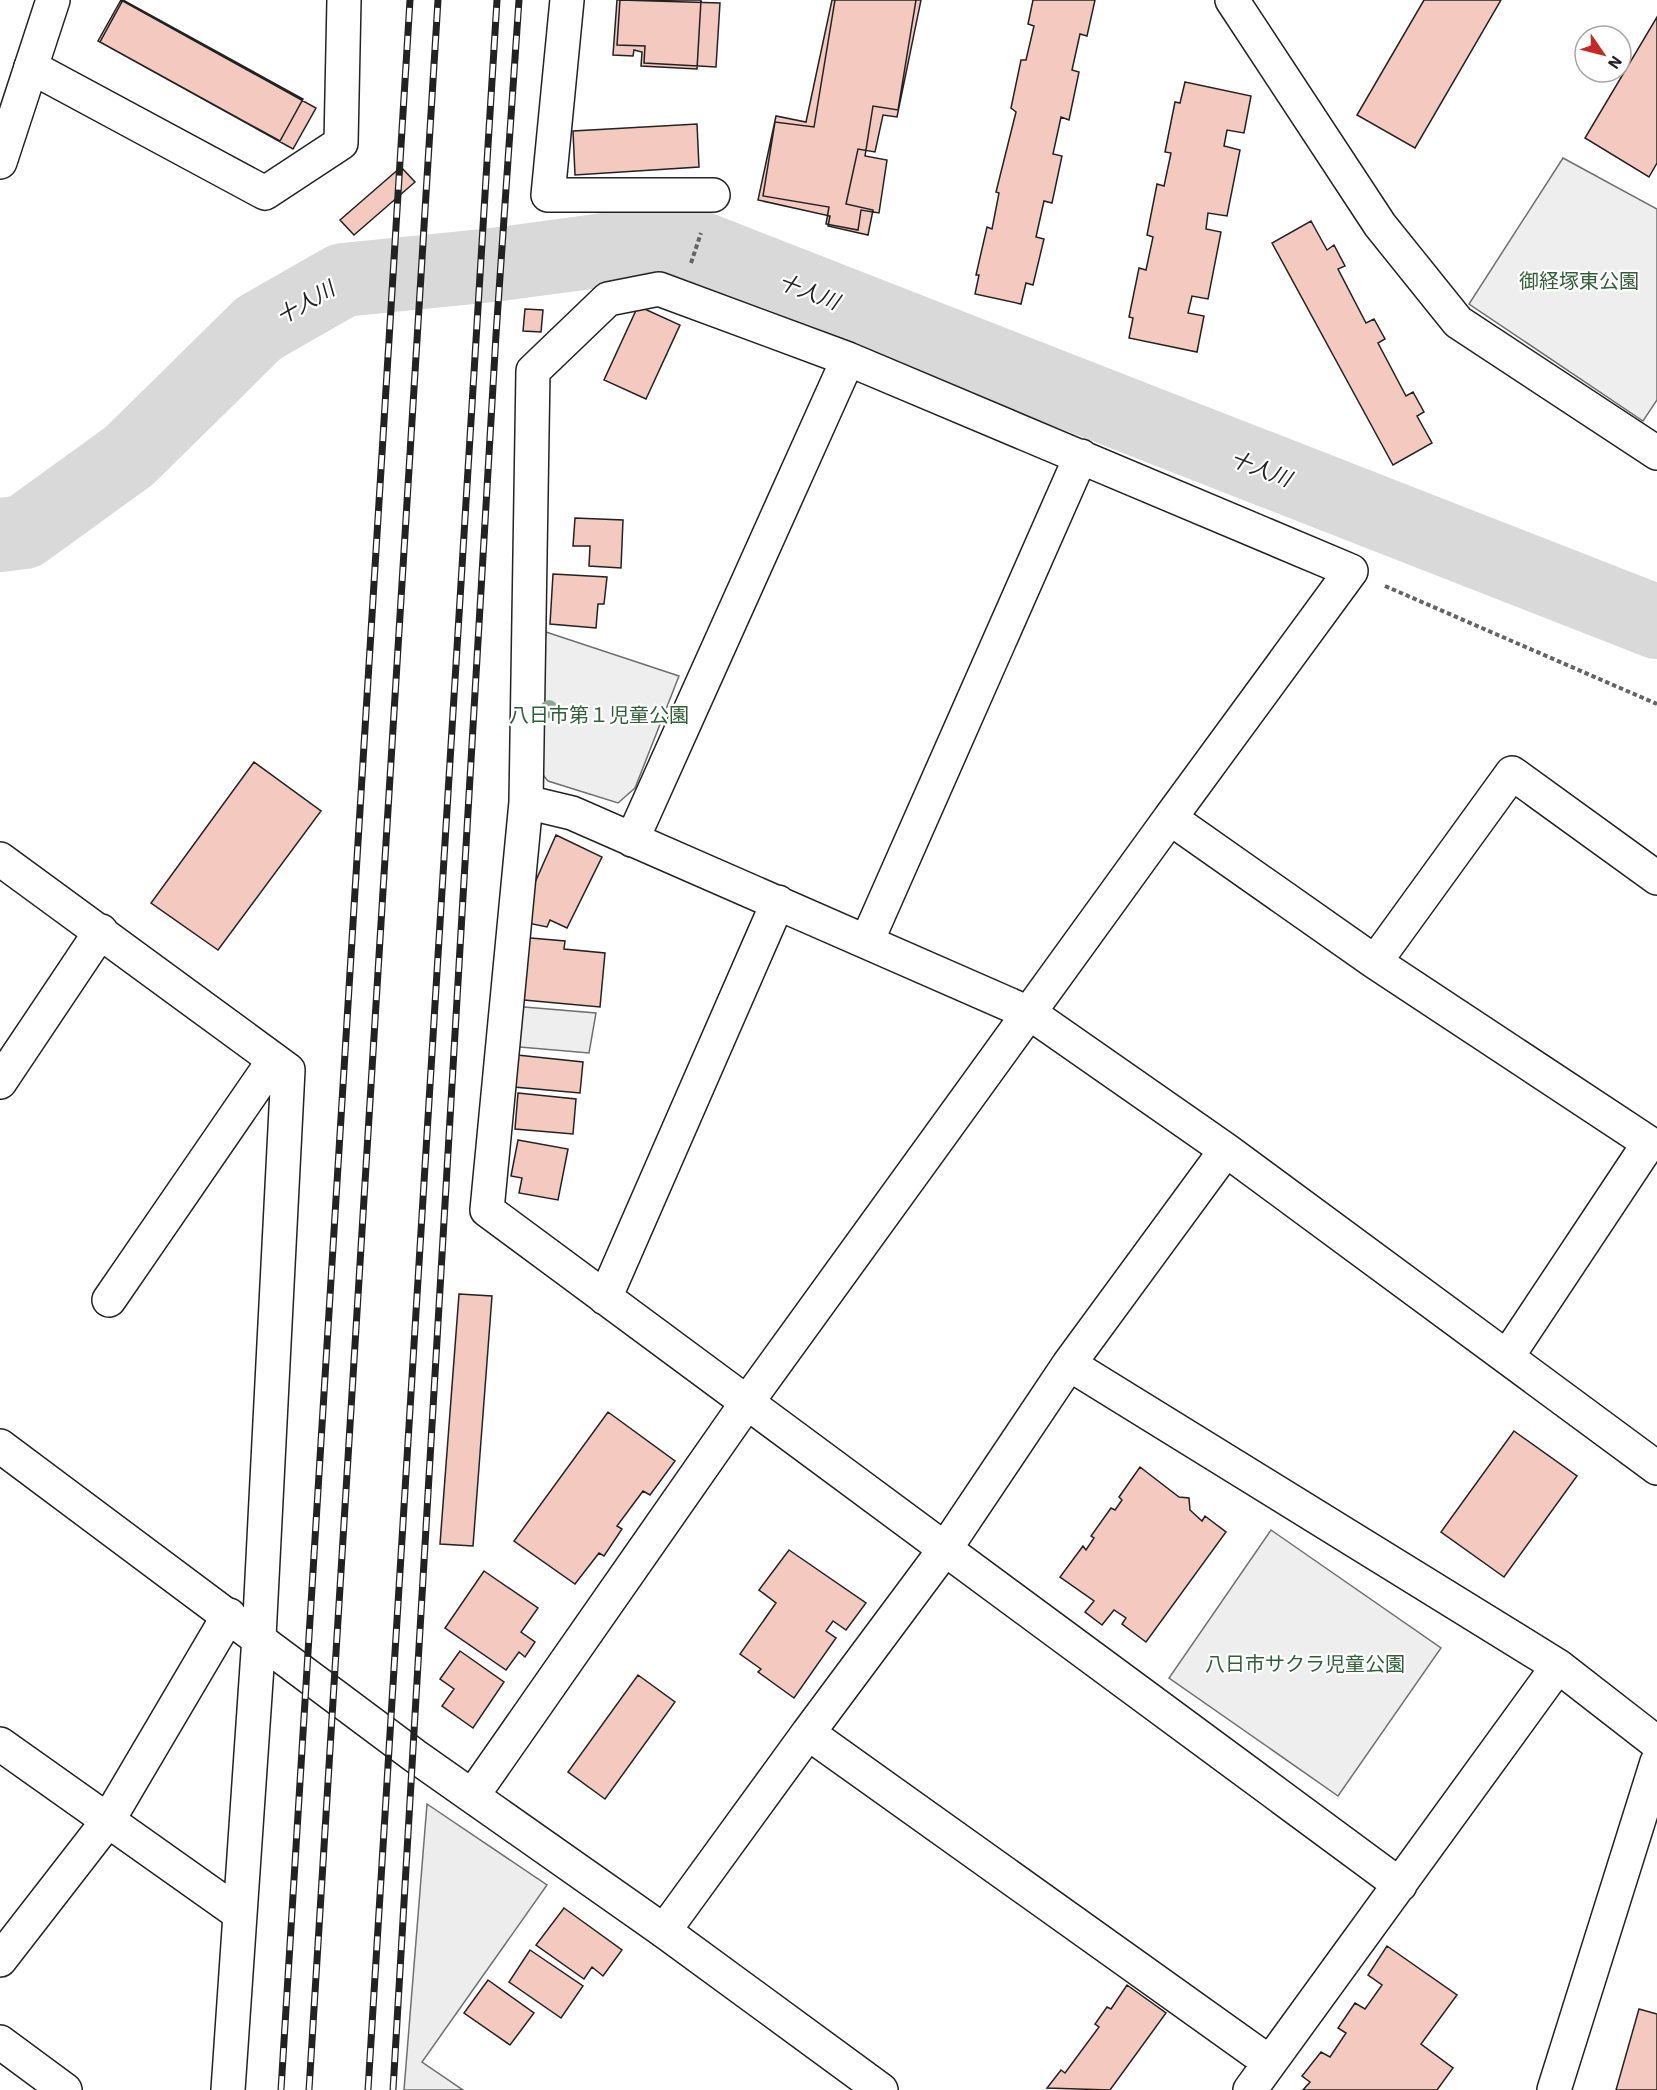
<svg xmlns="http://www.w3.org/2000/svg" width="1657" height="2090" font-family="'IBM Plex Sans','Noto Sans JP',sans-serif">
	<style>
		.green { fill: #eee; stroke: #6f6f6f; stroke-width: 1.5 }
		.parking { fill: #ededed; stroke: #6f6f6f; stroke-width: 1.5 }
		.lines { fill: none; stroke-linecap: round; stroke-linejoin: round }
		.river { stroke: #d9d9d9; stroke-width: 74 }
		.building { fill: #f3c9c0; stroke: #222; stroke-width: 1.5 }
		.street-casing { stroke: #222; stroke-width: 36 }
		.secondary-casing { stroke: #222; stroke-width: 36 }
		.path { stroke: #646464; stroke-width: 4; stroke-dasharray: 4.5 3; stroke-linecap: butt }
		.street { stroke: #fff; stroke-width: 33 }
		.secondary { stroke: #fff; stroke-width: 33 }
		.rail-casing { stroke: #222; stroke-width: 7 }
		.rail { stroke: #fff; stroke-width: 4.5; stroke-dasharray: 14; stroke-linecap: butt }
		.tree { fill: #8da692 }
		.labels { text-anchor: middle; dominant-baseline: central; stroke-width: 4.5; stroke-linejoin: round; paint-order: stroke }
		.park-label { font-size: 20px; fill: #2f5e38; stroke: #fff }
		.water-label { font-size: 21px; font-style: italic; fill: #222; stroke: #fff }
	</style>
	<rect width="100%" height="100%" fill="#fff"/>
	<path class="green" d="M 1563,158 L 1657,209 L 1657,400 L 1643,421 L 1469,304 Z
		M 546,632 L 679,676 L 635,788 L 618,803 L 548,781 L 534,764 Z
		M 512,1006 L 596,1013 L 589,1053 L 507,1046 Z
		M 1271,1530 L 1441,1648 L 1338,1796 L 1169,1678 Z"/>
	<path class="parking" d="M 427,1804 L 547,1885 L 422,2062 L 463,2090 L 404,2090 Z"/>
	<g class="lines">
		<path class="river" d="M 0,535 L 24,532 L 129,456 L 259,328 L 343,280 L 493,265 L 679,240 L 1657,622"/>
	</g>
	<path class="building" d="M 121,0 L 316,108 L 293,149 L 98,41 Z
		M 123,0 L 303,99 L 280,141 L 100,42 Z
		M 617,0 L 701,0 L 697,69 L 641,66 L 642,52 L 634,50 L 633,56 L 613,55 Z
		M 620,0 L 720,3 L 716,67 L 644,63 L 645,46 L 617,45 Z
		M 832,0 L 921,0 L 897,117 L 883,115 L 875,152 L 858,149 L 846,204 L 873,210 L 868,235 L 828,226 L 830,216 L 758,200 L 776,116 L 806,122 Z
		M 835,0 L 916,0 L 898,110 L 873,106 L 865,156 L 887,160 L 879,213 L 861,210 L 858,230 L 826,224 L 829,207 L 763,196 L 775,122 L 814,127 Z
		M 1033,0 L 1095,0 L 1087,36 L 1080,34 L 1072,70 L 1079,72 L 1069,120 L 1061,117 L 1053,154 L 1062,156 L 1052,203 L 1044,201 L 1036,237 L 1044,239 L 1033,285 L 1026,283 L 1021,304 L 975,294 L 979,275 L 976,275 L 987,227 L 992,229 L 999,193 L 996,192 L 1016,112 L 1011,108 L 1021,60 L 1026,60 L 1034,26 L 1028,24 Z
		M 1424,0 L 1501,0 L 1415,148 L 1357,115 Z
		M 1657,17 L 1657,163 L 1649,177 L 1585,138 Z
		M 1185,82 L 1251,96 L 1244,133 L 1227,130 L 1224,146 L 1240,150 L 1227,216 L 1208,213 L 1206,229 L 1221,232 L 1208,299 L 1192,296 L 1188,313 L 1204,316 L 1197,352 L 1129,338 L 1133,318 L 1129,317 L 1139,268 L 1146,270 L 1153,237 L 1147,235 L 1157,184 L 1164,186 L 1171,153 L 1165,152 L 1175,102 L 1180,103 Z
		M 697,124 L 699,167 L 575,175 L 573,131 Z
		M 401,167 L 415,182 L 354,235 L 340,220 Z
		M 1311,221 L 1327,250 L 1334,245 L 1345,266 L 1338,269 L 1366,323 L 1374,319 L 1385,339 L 1378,343 L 1406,396 L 1413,392 L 1424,412 L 1417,416 L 1432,443 L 1393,465 L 1272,243 Z
		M 638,306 L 680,325 L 646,399 L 604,380 Z
		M 525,309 L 543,310 L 541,332 L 523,331 Z
		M 575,518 L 623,520 L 621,568 L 589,566 L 590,546 L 573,546 Z
		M 553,574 L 607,577 L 604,604 L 598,604 L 596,628 L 550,624 Z
		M 254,762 L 321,811 L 218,950 L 151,903 Z
		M 556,835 L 602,857 L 567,928 L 550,920 L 547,927 L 518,921 Z
		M 519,937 L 565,941 L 564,949 L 605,953 L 600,1007 L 513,999 Z
		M 517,1055 L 583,1062 L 580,1093 L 514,1087 Z
		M 518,1093 L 576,1099 L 573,1134 L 515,1129 Z
		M 518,1140 L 568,1149 L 558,1200 L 519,1193 L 522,1178 L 511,1176 Z
		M 459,1294 L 492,1296 L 473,1546 L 440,1544 Z
		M 608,1412 L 675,1461 L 650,1495 L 643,1491 L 617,1526 L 622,1529 L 604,1556 L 599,1553 L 575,1584 L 514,1541 Z
		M 1514,1431 L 1577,1476 L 1504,1577 L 1441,1532 Z
		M 1140,1467 L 1179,1497 L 1189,1498 L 1190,1510 L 1202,1521 L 1205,1516 L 1226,1532 L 1146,1642 L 1122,1624 L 1126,1618 L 1114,1610 L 1102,1625 L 1085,1612 L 1094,1601 L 1060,1577 L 1083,1546 L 1086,1550 L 1094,1538 L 1091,1536 L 1111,1508 L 1115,1510 L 1122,1500 L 1119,1497 Z
		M 789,1550 L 866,1603 L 846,1630 L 833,1621 L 826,1631 L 836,1638 L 794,1698 L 758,1672 L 761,1669 L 740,1654 L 776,1603 L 759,1590 Z
		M 484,1571 L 538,1608 L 521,1632 L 535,1642 L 525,1657 L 519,1652 L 506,1670 L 445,1628 Z
		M 460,1651 L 504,1682 L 473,1728 L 442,1706 L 454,1689 L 440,1679 Z
		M 638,1675 L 675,1702 L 605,1799 L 568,1772 Z
		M 564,1908 L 622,1950 L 603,1976 L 592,1967 L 584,1979 L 536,1945 Z
		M 1387,1946 L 1457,1995 L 1421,2044 L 1453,2068 L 1437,2090 L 1303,2090 L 1310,2082 L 1302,2076 L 1321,2052 L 1330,2057 L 1346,2033 L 1338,2028 L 1355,2003 L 1365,2009 L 1382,1985 L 1368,1975 Z
		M 530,1950 L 583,1986 L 561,2018 L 509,1982 Z
		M 488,1980 L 534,2013 L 510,2045 L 464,2013 Z
		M 1127,1985 L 1166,2013 L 1110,2090 L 1047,2088 L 1061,2070 L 1065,2073 L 1099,2027 L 1095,2024 L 1107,2007 L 1111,2009 Z
		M 1639,2009 L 1657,2014 L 1657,2090 L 1616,2090 Z"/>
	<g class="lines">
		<g class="street-casing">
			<path id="street" d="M 567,0 L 548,195 L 713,195
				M 1232,0 L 1380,225 L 1458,322 L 1657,453
				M 31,67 L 265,193 L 341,143 L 344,0
				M 848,359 L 1351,571 L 1170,818
				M 526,802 L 487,1210 L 945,1549 L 1069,1364
				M 632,840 L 848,359 L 659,289 L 608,299 L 533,371 L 526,802 L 572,813 L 1031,1014 L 1226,1150
				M 0,859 L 288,1070 L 259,1637 L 228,2090
				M 867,941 L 1081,456
				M 1375,962 L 1649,1143 L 1507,1357
				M 0,1082 L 101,931
				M 605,1298 L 778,902
				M 109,1300 L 274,1060
				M 1558,1666 L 1069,1364 L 1226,1150 L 1657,1468
				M 0,1744 L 240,1914
				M 473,1795 L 748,1401 L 1170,818 L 1375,962 L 1512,773 L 1657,878
				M 664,1931 L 808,1733
				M 0,1960 L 107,1822 L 229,1615
				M 0,2042 L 65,2090
				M 1269,2062 L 808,1733 L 945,1549 L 1400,1885
				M 1250,2090 L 1558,1666 L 1657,1743
				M 1554,2090 L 1657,1762"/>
		</g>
		<g class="secondary-casing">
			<path id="secondary" d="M 0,162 L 53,0
				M 0,1446 L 415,1756 L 664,1931 L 881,2090"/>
		</g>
		<path class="path" d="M 691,263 L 701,233
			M 1385,586 L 1657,704"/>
		<use href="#street" class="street"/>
		<use href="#secondary" class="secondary"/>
		<g class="rail-casing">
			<path id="rail" d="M 281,2090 L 410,0
				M 309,2090 L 438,0
				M 368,2090 L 497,0
				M 393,2090 L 496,335 L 519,0"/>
		</g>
		<use href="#rail" class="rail"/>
	</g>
	<circle class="tree" cx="549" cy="709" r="9"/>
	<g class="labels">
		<g class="park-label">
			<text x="1579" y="280">御経塚東公園</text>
			<text x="599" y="714">八日市第１児童公園</text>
			<text x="1305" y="1663">八日市サクラ児童公園</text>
		</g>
		<g class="water-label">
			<text transform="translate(809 291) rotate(21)">十人川</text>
			<text transform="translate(305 302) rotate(-30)">十人川</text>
			<text transform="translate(1261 468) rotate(21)">十人川</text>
		</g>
	</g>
	<g transform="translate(1603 54) rotate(125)"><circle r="28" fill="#ffffff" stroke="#a7a7a7" stroke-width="1.5"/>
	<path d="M0-4.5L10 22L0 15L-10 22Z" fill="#c62828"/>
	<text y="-9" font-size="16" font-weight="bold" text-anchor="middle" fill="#222222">N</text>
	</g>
</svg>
